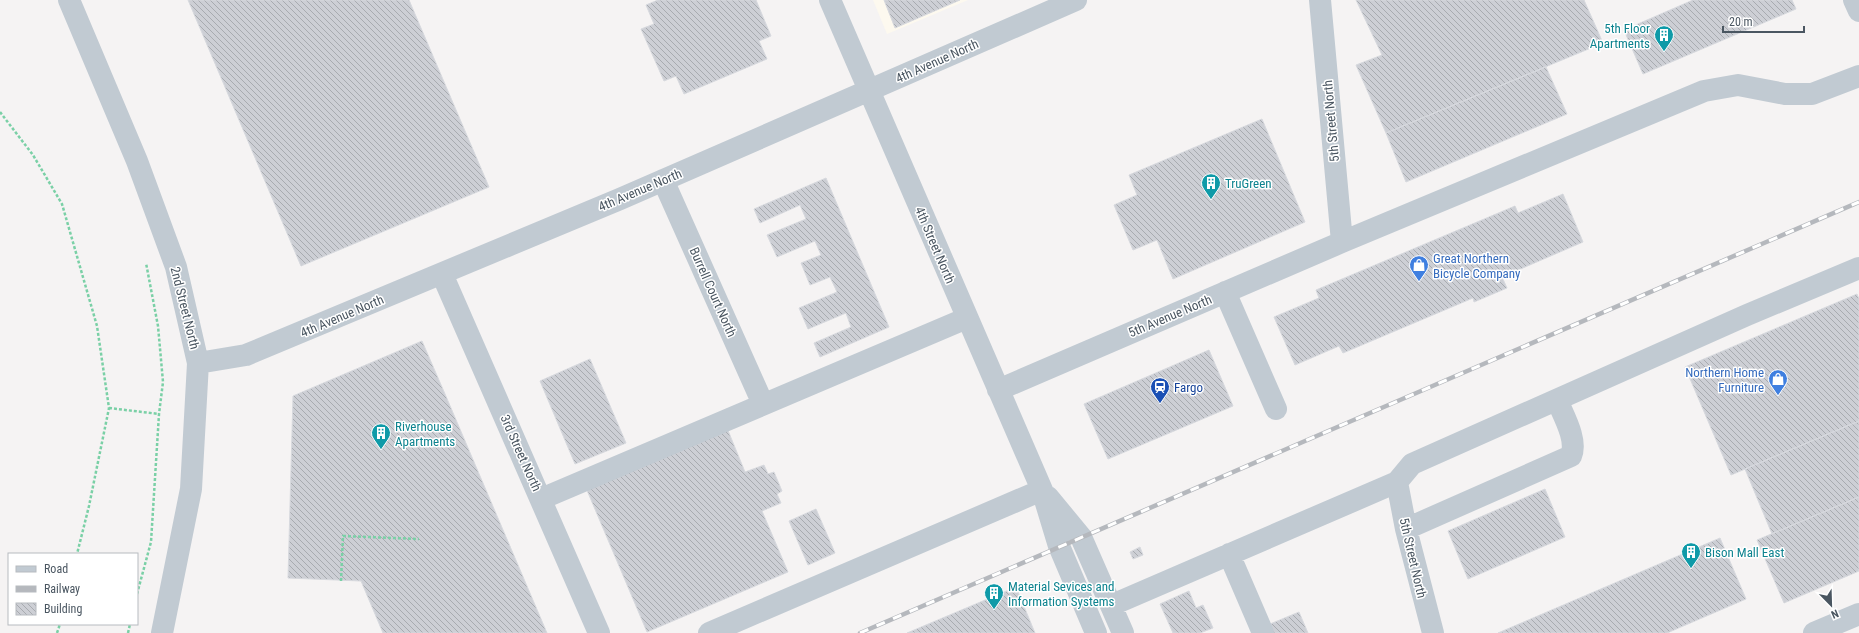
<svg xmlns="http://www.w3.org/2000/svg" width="1859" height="633" font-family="'Roboto Condensed',sans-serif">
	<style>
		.commercial { fill: #fdf9ef }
		.building { fill: url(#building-back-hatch); stroke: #d7d9de }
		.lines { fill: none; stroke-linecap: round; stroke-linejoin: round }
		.path { stroke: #7ad0a6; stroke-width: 2.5; stroke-dasharray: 3 2; stroke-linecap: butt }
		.minor { stroke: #c1cad2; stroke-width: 22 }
		.rail-casing { stroke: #b5b8bd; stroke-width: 4.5 }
		.rail { stroke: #fff; stroke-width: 3; stroke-dasharray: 9; stroke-linecap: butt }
		.labels { text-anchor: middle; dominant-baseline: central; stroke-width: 3; stroke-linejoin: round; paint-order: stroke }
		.culture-label { font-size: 13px; fill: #0d838f; stroke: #fff; text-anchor: start }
		.street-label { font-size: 13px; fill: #4a5661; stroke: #fff }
		.shop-label { font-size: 13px; fill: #366cbe; stroke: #fff; text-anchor: start }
		.transit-label { font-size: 13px; fill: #164399; stroke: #fff; text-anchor: start }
	</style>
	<defs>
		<pattern id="building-back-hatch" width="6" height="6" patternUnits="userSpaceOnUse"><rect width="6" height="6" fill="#cdcfd5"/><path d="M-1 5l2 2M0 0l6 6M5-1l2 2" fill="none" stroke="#a8abb0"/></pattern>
	</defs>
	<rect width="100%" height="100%" fill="#f5f3f3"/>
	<path class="commercial" d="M 873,0 L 968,0 L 887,34 Z"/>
	<path class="building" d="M 188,0 L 409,0 L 489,187 L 301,266 Z
		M 658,0 L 756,0 L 771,36 L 759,41 L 767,59 L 684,94 L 676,76 L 664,81 L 641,29 L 654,24 L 646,5 Z
		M 884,0 L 960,0 L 895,28 Z
		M 1356,0 L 1584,0 L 1603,43 L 1386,133 L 1356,65 L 1382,55 Z
		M 1693,0 L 1792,0 L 1796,9 L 1643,74 L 1624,30 Z
		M 1546,67 L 1567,114 L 1406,182 L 1386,133 Z
		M 1262,119 L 1305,222 L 1173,279 L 1157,240 L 1133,250 L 1114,205 L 1137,195 L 1129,175 Z
		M 826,178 L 889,327 L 820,357 L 814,343 L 851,327 L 846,313 L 808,329 L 799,308 L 837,292 L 830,277 L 810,285 L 801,263 L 821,255 L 815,241 L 777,257 L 767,235 L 806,219 L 800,205 L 760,223 L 754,209 Z
		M 1563,194 L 1583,242 L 1502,277 L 1507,288 L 1474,302 L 1473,298 L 1343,353 L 1339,346 L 1295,365 L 1274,317 L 1319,298 L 1316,290 L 1515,206 L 1518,213 Z
		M 1857,294 L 1859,299 L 1859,421 L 1731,475 L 1685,367 Z
		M 422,341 L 445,394 L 547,633 L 383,633 L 361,581 L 288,578 L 293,396 Z
		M 1209,350 L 1233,406 L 1108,459 L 1084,404 Z
		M 590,359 L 626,443 L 575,464 L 540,381 Z
		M 1859,421 L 1859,497 L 1772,534 L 1745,469 Z
		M 727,428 L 745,472 L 764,465 L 768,474 L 774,472 L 782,491 L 777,494 L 781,503 L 762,511 L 788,572 L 647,632 L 586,488 Z
		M 1545,489 L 1565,537 L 1468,579 L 1448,531 Z
		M 1859,497 L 1859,571 L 1784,603 L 1757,540 Z
		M 816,509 L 835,553 L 808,565 L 789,521 Z
		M 1720,538 L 1746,599 L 1667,633 L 1498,633 Z
		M 1140,547 L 1143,555 L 1133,559 L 1130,552 Z
		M 1016,587 L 1035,633 L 907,633 Z
		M 1189,591 L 1196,608 L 1203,605 L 1213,628 L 1200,633 L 1173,633 L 1160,604 Z
		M 1299,612 L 1308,633 L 1273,633 L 1270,624 Z"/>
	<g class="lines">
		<path class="path" d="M 0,112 L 33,155 L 62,204 L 97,326 L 109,408 L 89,506 L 77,554
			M 109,408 L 159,414
			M 341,581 L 343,536 L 419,539
			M 137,594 L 151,542 L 159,414 L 163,382 L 158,326 L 146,263
			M 57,633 L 60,624
			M 128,633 L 130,624"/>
		<path class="minor" d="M 69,0 L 137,161 L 176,267 L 198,363 L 191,489 L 162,633
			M 830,0 L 1042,490 L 1059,546 L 1096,633
			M 1320,0 L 1342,242
			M 1854,0 L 1859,11
			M 663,180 L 763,404
			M 442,274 L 599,633
			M 1225,292 L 1276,409
			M 198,363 L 246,355 L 620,199 L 1076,0
			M 998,390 L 1342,242 L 1704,91 L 1738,85 L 1785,94 L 1812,94 L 1859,76
			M 1397,482 L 1406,529 L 1433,633
			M 1048,497 L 1081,537 L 1123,633
			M 541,499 L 967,318
			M 1406,529 L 1571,456 C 1578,440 1563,415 1557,400
			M 1229,554 L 1263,633
			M 1112,605 L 1397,482 L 1412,464 L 1747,315 L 1859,268
			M 709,633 L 1042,490
			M 1814,633 L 1859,614"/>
		<g class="rail-casing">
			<path id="rail" d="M 860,633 L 1859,202"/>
		</g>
		<use href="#rail" class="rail"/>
	</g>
	<defs>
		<g id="building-pin" transform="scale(1)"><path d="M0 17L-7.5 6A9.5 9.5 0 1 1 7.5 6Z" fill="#0f9aa8" stroke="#fff"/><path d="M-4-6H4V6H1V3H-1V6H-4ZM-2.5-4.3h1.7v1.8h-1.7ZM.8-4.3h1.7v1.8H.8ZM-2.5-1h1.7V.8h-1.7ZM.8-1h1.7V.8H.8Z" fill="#fff"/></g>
		<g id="shop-pin" transform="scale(1)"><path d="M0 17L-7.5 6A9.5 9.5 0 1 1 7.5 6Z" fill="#3f7fe0" stroke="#fff"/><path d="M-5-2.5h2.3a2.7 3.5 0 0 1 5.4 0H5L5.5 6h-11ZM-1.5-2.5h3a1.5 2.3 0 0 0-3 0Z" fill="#fff"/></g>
		<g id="station-pin" transform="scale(1)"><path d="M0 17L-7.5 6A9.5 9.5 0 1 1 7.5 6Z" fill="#1a4fb4" stroke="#fff"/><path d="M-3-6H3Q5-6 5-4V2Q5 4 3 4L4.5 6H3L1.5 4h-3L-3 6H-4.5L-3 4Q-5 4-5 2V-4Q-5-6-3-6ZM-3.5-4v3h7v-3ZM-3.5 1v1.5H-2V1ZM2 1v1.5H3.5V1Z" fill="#fff"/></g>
	</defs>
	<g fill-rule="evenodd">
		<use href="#building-pin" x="1664" y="35"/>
		<use href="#building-pin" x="1211" y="183"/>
		<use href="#shop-pin" x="1419" y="265"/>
		<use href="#shop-pin" x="1778" y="379"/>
		<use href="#station-pin" x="1160" y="387"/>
		<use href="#building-pin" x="381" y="433"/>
		<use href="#building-pin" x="1691" y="552"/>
		<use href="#building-pin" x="994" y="593"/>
	</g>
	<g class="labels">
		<g class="culture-label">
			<text x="1650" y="28" text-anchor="end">5th Floor<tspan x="1650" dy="15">Apartments</tspan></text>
			<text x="1225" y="183">TruGreen</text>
			<text x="395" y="426">Riverhouse<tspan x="395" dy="15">Apartments</tspan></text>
			<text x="1705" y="552">Bison Mall East</text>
			<text x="1008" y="586">Material Sevices and<tspan x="1008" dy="15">Information Systems</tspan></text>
		</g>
		<g class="street-label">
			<text transform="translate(937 61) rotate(-24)">4th Avenue North</text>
			<text transform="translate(1331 121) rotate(-95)">5th Street North</text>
			<text transform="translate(640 190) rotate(-23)">4th Avenue North</text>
			<text transform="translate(935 245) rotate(67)">4th Street North</text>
			<text transform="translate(713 292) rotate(66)">Burrell Court North</text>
			<text transform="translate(185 308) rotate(76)">2nd Street North</text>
			<text transform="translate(342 316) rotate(-23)">4th Avenue North</text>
			<text transform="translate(1170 316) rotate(-23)">5th Avenue North</text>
			<text transform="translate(521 453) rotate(66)">3rd Street North</text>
			<text transform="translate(1413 558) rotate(77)">5th Street North</text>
		</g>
		<g class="shop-label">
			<text x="1433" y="258">Great Northern<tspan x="1433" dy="15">Bicycle Company</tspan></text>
			<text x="1764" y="372" text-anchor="end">Northern Home<tspan x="1764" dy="15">Furniture</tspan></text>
		</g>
		<g class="transit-label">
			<text x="1174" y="387">Fargo</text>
		</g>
	</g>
	<rect x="8" y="553" width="130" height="72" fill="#ffffff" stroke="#b7bbc0"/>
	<rect x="16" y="566" width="20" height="6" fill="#c1cad2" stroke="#b7bbc0"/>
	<text x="44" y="573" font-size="12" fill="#4a5661">Road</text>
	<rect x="16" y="586" width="20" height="6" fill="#b5b8bd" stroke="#b7bbc0"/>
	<text x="44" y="593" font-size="12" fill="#4a5661">Railway</text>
	<rect x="16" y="603" width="20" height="12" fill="url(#building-back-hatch)" stroke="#b7bbc0"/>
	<text x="44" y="613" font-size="12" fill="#4a5661">Building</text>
	<g transform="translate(1831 605) rotate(157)" stroke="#ffffff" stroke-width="3" paint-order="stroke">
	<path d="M0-3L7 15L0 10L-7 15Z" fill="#4a5661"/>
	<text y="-6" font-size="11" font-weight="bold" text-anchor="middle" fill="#4a5661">N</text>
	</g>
	<path d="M1723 26v6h81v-6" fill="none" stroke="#4a5661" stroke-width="2"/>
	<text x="1729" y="26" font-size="12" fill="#4a5661" stroke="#ffffff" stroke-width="3" paint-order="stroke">20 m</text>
</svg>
